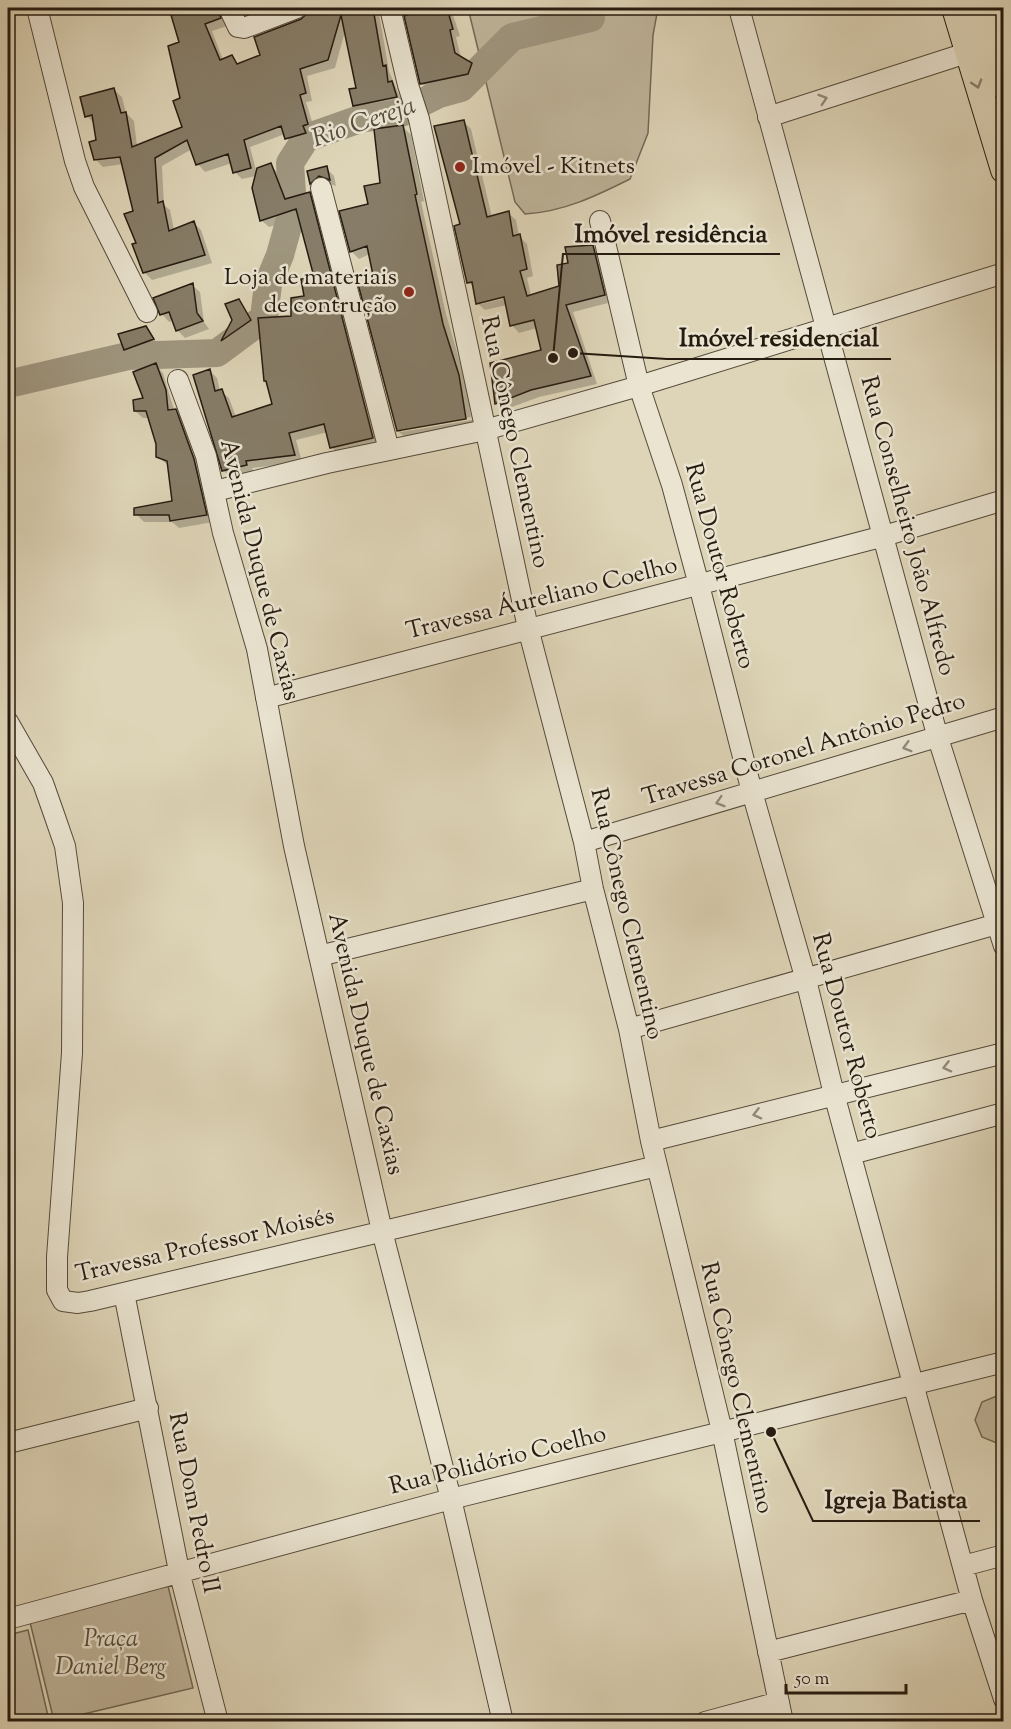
<svg xmlns="http://www.w3.org/2000/svg" width="1011" height="1729" font-family="'Sorts Mill Goudy',serif">
	<style>
		.green { fill: #bfb59b; stroke: #726856; stroke-width: 1.5 }
		.shadow { fill: #0003; fill-rule: evenodd }
		.lines { fill: none; stroke-linecap: round; stroke-linejoin: round }
		.river { stroke: #9f967f; stroke-width: 28 }
		.building { fill: #867c67; stroke: #261b10; stroke-width: 1.5 }
		.minor-casing { stroke: #544a3a; stroke-width: 22 }
		.major-casing { stroke: #261b10; stroke-width: 28 }
		.minor { stroke: #eae4d1; stroke-width: 20 }
		.major { stroke: #ded5b8; stroke-width: 26 }
		.oneway { stroke: #8b816c }
		.oneway2 { stroke: #928a7a }
		.poi-dot { fill: #8f2418; stroke: #eae4d1; stroke-width: 2 }
		.labels { text-anchor: middle; dominant-baseline: central; stroke-width: 5; stroke-linejoin: round; paint-order: stroke }
		.poi-label { font-size: 24px; fill: #261b10; stroke: #eae4d1; text-anchor: start }
		.street-label { font-size: 24px; fill: #261b10; stroke: #eae4d1 }
		.park-label { font-size: 24px; font-style: italic; fill: #54493a; stroke: #eae4d1 }
		.water-label { font-size: 26px; font-style: italic; fill: #564c3c; stroke: #eae4d1 }
		.leader { fill: none; stroke: #261b10; stroke-width: 2 }
		.callout-dot { fill: #261b10; stroke: #eae4d1; stroke-width: 2 }
		.callout-label { font-size: 26px; text-anchor: middle; font-weight: bold; fill: #261b10; stroke: #eae4d1; stroke-width: 5; stroke-linejoin: round; paint-order: stroke }
	</style>
	<rect width="100%" height="100%" fill="#ded5b8"/>
	<filter id="stains"><feTurbulence type="fractalNoise" baseFrequency=".00333" numOctaves="4"/><feColorMatrix values="0 0 0 0 .2 0 0 0 0 .09 0 0 0 0 .02 0 0 0 .5 -.17"/></filter>
	<radialGradient id="worn" r=".72"><stop offset=".6" stop-color="#630" stop-opacity="0"/><stop offset="1" stop-color="#630" stop-opacity=".3"/></radialGradient>
	<path class="green" d="M 468,8 L 658,8 L 653,35 L 648,133 L 630,179 C 596,196 563,212 525,214 L 515,202 Z
		M 999,1395 L 1004,1397 L 1003,1442 L 999,1444 L 982,1437 L 975,1420 L 982,1402 Z
		M 168,1586 L 193,1688 L 54,1721 L 29,1618 Z
		M 28,1630 L 49,1720 L 8,1721 L 8,1635 Z"/>
	<path class="shadow" d="M 183,8 L 223,8 L 227,26 L 212,31 L 223,60 L 232,57 L 239,65 L 262,56 L 308,16 L 309,8 L 378,8 L 389,71 L 403,104 L 362,113 L 355,105 L 357,89 L 345,31 L 335,68 L 307,76 L 312,101 L 306,102 L 315,131 L 309,133 L 312,140 L 294,145 L 285,134 L 250,147 L 256,170 L 270,165 L 278,173 L 288,200 L 309,193 L 317,201 L 380,445 L 339,454 L 331,447 L 328,432 L 296,440 L 302,462 L 252,468 L 254,472 L 230,477 L 223,470 L 210,371 L 217,378 L 220,391 L 229,398 L 236,417 L 273,405 L 265,381 L 293,318 L 316,278 L 300,218 L 269,227 L 261,220 L 256,176 L 242,179 L 235,172 L 232,163 L 205,172 L 198,164 L 192,149 L 162,166 L 164,205 L 170,210 L 174,230 L 194,223 L 201,230 L 212,263 L 152,280 L 144,272 L 135,212 L 123,164 L 103,167 L 96,160 L 98,141 L 94,123 L 87,116 L 114,90 L 122,97 L 126,113 L 134,121 L 137,146 L 184,128 Z
		M 242,8 L 294,8 L 254,21 Z
		M 434,8 L 448,8 L 452,12 L 460,36 L 456,37 L 461,58 L 479,72 L 475,81 L 429,91 L 422,84 L 406,17 Z
		M 463,121 L 471,129 L 492,217 L 508,213 L 516,220 L 519,236 L 527,244 L 533,276 L 527,278 L 531,296 L 561,287 L 569,264 L 593,246 L 600,254 L 612,302 L 573,312 L 597,384 L 539,397 L 504,410 L 496,403 L 543,351 L 537,328 L 519,333 L 512,325 L 507,305 L 485,310 L 477,303 L 474,288 L 469,282 L 462,225 ZM 510,294 L 511,297 L 481,304 L 481,301 Z
		M 403,127 L 411,135 L 424,201 L 421,202 L 446,314 L 466,384 L 471,417 L 401,429 L 401,432 L 472,420 L 473,426 L 406,438 L 398,431 L 370,254 L 359,259 L 351,251 L 382,184 Z
		M 326,168 L 334,176 L 336,186 L 327,183 L 318,190 L 311,183 L 308,172 Z
		M 192,285 L 200,292 L 204,322 L 209,329 L 185,338 L 177,330 L 173,320 L 169,322 L 162,314 Z
		M 239,301 L 258,328 L 229,348 L 223,341 L 234,320 Z
		M 145,328 L 160,346 L 133,356 L 125,349 Z
		M 156,365 L 163,373 L 174,410 L 183,418 L 201,468 L 213,522 L 179,528 L 172,522 L 144,522 L 136,514 L 174,502 L 169,466 L 158,457 L 158,444 L 150,418 L 143,418 L 135,411 L 145,399 Z"/>
	<g class="lines">
		<path class="river" d="M 8,384 L 128,356 L 217,353 L 264,318 L 268,284 L 280,255 L 293,208 L 290,163 L 306,138 L 360,119 L 401,113 L 439,94 L 461,88 L 512,37 L 591,18 L 590,8"/>
	</g>
	<path class="building" d="M 181,8 L 217,8 L 221,18 L 205,24 L 220,60 L 232,55 L 237,64 L 260,55 L 254,37 L 301,19 L 313,8 L 373,8 L 383,66 L 386,65 L 388,82 L 392,81 L 397,97 L 353,106 L 349,89 L 356,88 L 341,15 L 328,60 L 300,69 L 306,93 L 300,95 L 308,124 L 303,126 L 306,133 L 285,139 L 281,126 L 244,140 L 251,168 L 233,173 L 228,154 L 196,165 L 187,140 L 155,158 L 158,203 L 163,201 L 169,231 L 194,221 L 205,255 L 143,273 L 132,244 L 136,243 L 124,214 L 133,211 L 120,157 L 94,160 L 89,142 L 96,140 L 92,115 L 85,117 L 80,97 L 114,88 L 121,113 L 126,112 L 132,147 L 182,127 L 173,101 L 180,98 L 168,46 L 179,42 L 171,15 L 182,12 Z
		M 430,8 L 447,8 L 453,29 L 450,30 L 455,53 L 472,63 L 468,74 L 420,84 L 404,16 Z
		M 464,120 L 487,217 L 509,211 L 513,236 L 520,234 L 527,269 L 520,271 L 527,296 L 559,286 L 557,265 L 568,263 L 565,247 L 593,245 L 605,295 L 566,305 L 591,376 L 531,390 L 495,404 L 490,363 L 541,350 L 534,320 L 510,326 L 504,297 L 476,304 L 472,282 L 467,283 L 454,226 L 460,224 L 434,126 Z
		M 403,125 L 417,194 L 415,195 L 443,324 L 459,375 L 466,419 L 397,431 L 358,284 L 374,280 L 367,246 L 350,252 L 339,211 L 368,204 L 364,186 L 380,183 L 374,129 Z
		M 271,163 L 285,199 L 310,192 L 373,438 L 330,448 L 324,424 L 289,433 L 295,455 L 246,461 L 247,465 L 222,471 L 193,375 L 210,369 L 215,391 L 222,389 L 232,417 L 272,404 L 266,381 L 264,381 L 258,318 L 291,316 L 291,298 L 304,296 L 301,279 L 314,277 L 296,209 L 260,221 L 252,188 L 257,168 Z
		M 327,166 L 330,180 L 319,176 L 310,184 L 307,171 Z
		M 193,283 L 197,313 L 203,321 L 176,331 L 169,312 L 160,315 L 153,298 Z
		M 239,299 L 251,320 L 221,341 L 232,320 L 225,304 Z
		M 146,326 L 154,339 L 124,350 L 118,334 Z
		M 156,363 L 166,390 L 168,410 L 176,409 L 194,459 L 207,515 L 170,521 L 169,515 L 134,515 L 134,508 L 172,501 L 167,461 L 156,457 L 156,444 L 146,411 L 134,411 L 133,400 L 143,398 L 133,372 Z"/>
	<g class="lines">
		<g class="minor-casing">
			<path id="minor" d="M 37,8 L 75,161 L 84,187 L 147,312
				M 229,8 L 238,27 L 244,28 L 297,8
				M 390,8 L 408,85 L 419,119 L 528,628 L 584,842 L 593,889 L 629,1029 L 651,1141 L 722,1431 L 783,1722
				M 739,8 L 938,738 L 1004,946
				M 768,117 L 982,48
				M 321,188 L 389,450
				M 600,221 L 639,386 L 672,485 L 699,585 L 752,792 L 806,980 L 834,1094 L 972,1600 L 1004,1699
				M 178,380 L 206,456 L 223,533 L 257,649 L 294,846 L 382,1231 L 451,1499 L 503,1722
				M 215,491 L 327,463 L 485,430 L 639,386 L 1004,273
				M 266,698 L 884,536 L 1004,500
				M 8,722 L 43,783 L 55,817 L 65,846 L 73,903 L 72,1053 L 57,1257 L 57,1290 L 63,1301 L 78,1303 L 90,1301 L 657,1166
				M 584,842 L 1004,717
				M 319,956 L 593,889
				M 629,1029 L 1004,922
				M 651,1141 L 1004,1053
				M 851,1154 L 1004,1113
				M 124,1293 L 179,1571 L 218,1722
				M 8,1443 L 148,1408
				M 963,1566 L 1004,1555
				M 8,1619 L 451,1499 L 1004,1362
				M 768,1652 L 972,1600
				M 705,1722 L 779,1702"/>
		</g>
		<g class="major-casing">
			<path id="major" d="M 955,8 L 1004,170
				M 981,8 L 1004,86"/>
		</g>
		<use href="#minor" class="minor"/>
		<use href="#major" class="major"/>
	</g>
	<defs><path id="oneway-chevron" d="M-2-3.5L2.5 0L-2 3.5" fill="none" stroke-width="1.6" stroke-linecap="round" stroke-linejoin="round" transform="scale(1.5)"/></defs>
	<use class="oneway" href="#oneway-chevron" transform="translate(977 84) rotate(73)"/>
	<g class="oneway2">
		<use href="#oneway-chevron" transform="translate(823 99) rotate(-18)"/>
		<use href="#oneway-chevron" transform="translate(907 747) rotate(164)"/>
		<use href="#oneway-chevron" transform="translate(720 802) rotate(163)"/>
		<use href="#oneway-chevron" transform="translate(947 1067) rotate(166)"/>
		<use href="#oneway-chevron" transform="translate(757 1114) rotate(166)"/>
	</g>
	<g class="poi-dot">
		<circle cx="460" cy="167" r="6"/>
		<circle cx="409" cy="292" r="6"/>
	</g>
	<g class="labels">
		<g class="poi-label">
			<text x="472" y="167">Imóvel - Kitnets</text>
			<text x="397" y="278" text-anchor="end">Loja de materiais<tspan x="397" dy="28">de contrução</tspan></text>
		</g>
		<g class="street-label">
			<text transform="translate(514 442) rotate(78)">Rua Cônego Clementino</text>
			<text transform="translate(907 526) rotate(75)">Rua Conselheiro João Alfredo</text>
			<text transform="translate(719 566) rotate(75)">Rua Doutor Roberto</text>
			<text transform="translate(259 570) rotate(76)">Avenida Duque de Caxias</text>
			<text transform="translate(542 599) rotate(-14)">Travessa Áureliano Coelho</text>
			<text transform="translate(804 750) rotate(-17)">Travessa Coronel Antônio Pedro</text>
			<text transform="translate(626 914) rotate(77)">Rua Cônego Clementino</text>
			<text transform="translate(846 1036) rotate(75)">Rua Doutor Roberto</text>
			<text transform="translate(365 1044) rotate(77)">Avenida Duque de Caxias</text>
			<text transform="translate(205 1246) rotate(-13)">Travessa Professor Moisés</text>
			<text transform="translate(736 1388) rotate(77)">Rua Cônego Clementino</text>
			<text transform="translate(498 1461) rotate(-14)">Rua Polidório Coelho</text>
			<text transform="translate(193 1503) rotate(79)">Rua Dom Pedro II</text>
		</g>
		<g class="park-label">
			<text x="111" y="1640">Praça<tspan x="111" dy="28">Daniel Berg</tspan></text>
		</g>
		<g class="water-label">
			<text transform="translate(364 123) rotate(-19)">Rio Cereja</text>
		</g>
	</g>
	<path class="leader" d="M553 358L563 254H780M573 353L667 359H891M771 1432L813 1521H980"/>
	<g class="callout-dot">
		<circle cx="553" cy="358" r="6"/>
		<circle cx="573" cy="353" r="6"/>
		<circle cx="771" cy="1432" r="6"/>
	</g>
	<g class="callout-label">
		<text x="671" y="242">Imóvel residência</text>
		<text x="779" y="346">Imóvel residencial</text>
		<text x="896" y="1508">Igreja Batista</text>
	</g>
	<rect width="1011" height="1729" fill="none" stroke="#ded5b8" stroke-width="30"/>
	<rect x="9" y="9" width="993" height="1711" fill="none" stroke="#261b10" stroke-width="3"/>
	<rect x="15" y="15" width="981" height="1699" fill="none" stroke="#261b10" stroke-width="1.5"/>
	<path d="M786 1684v9h120v-9" fill="none" stroke="#261b10" stroke-width="3"/>
	<text x="795" y="1684" font-size="18" fill="#261b10" stroke="#eae4d1" stroke-width="4.5" paint-order="stroke">50 m</text>
	<rect width="100%" height="100%" filter="url(#stains)"/>
	<rect width="100%" height="100%" fill="url(#worn)"/>
</svg>
